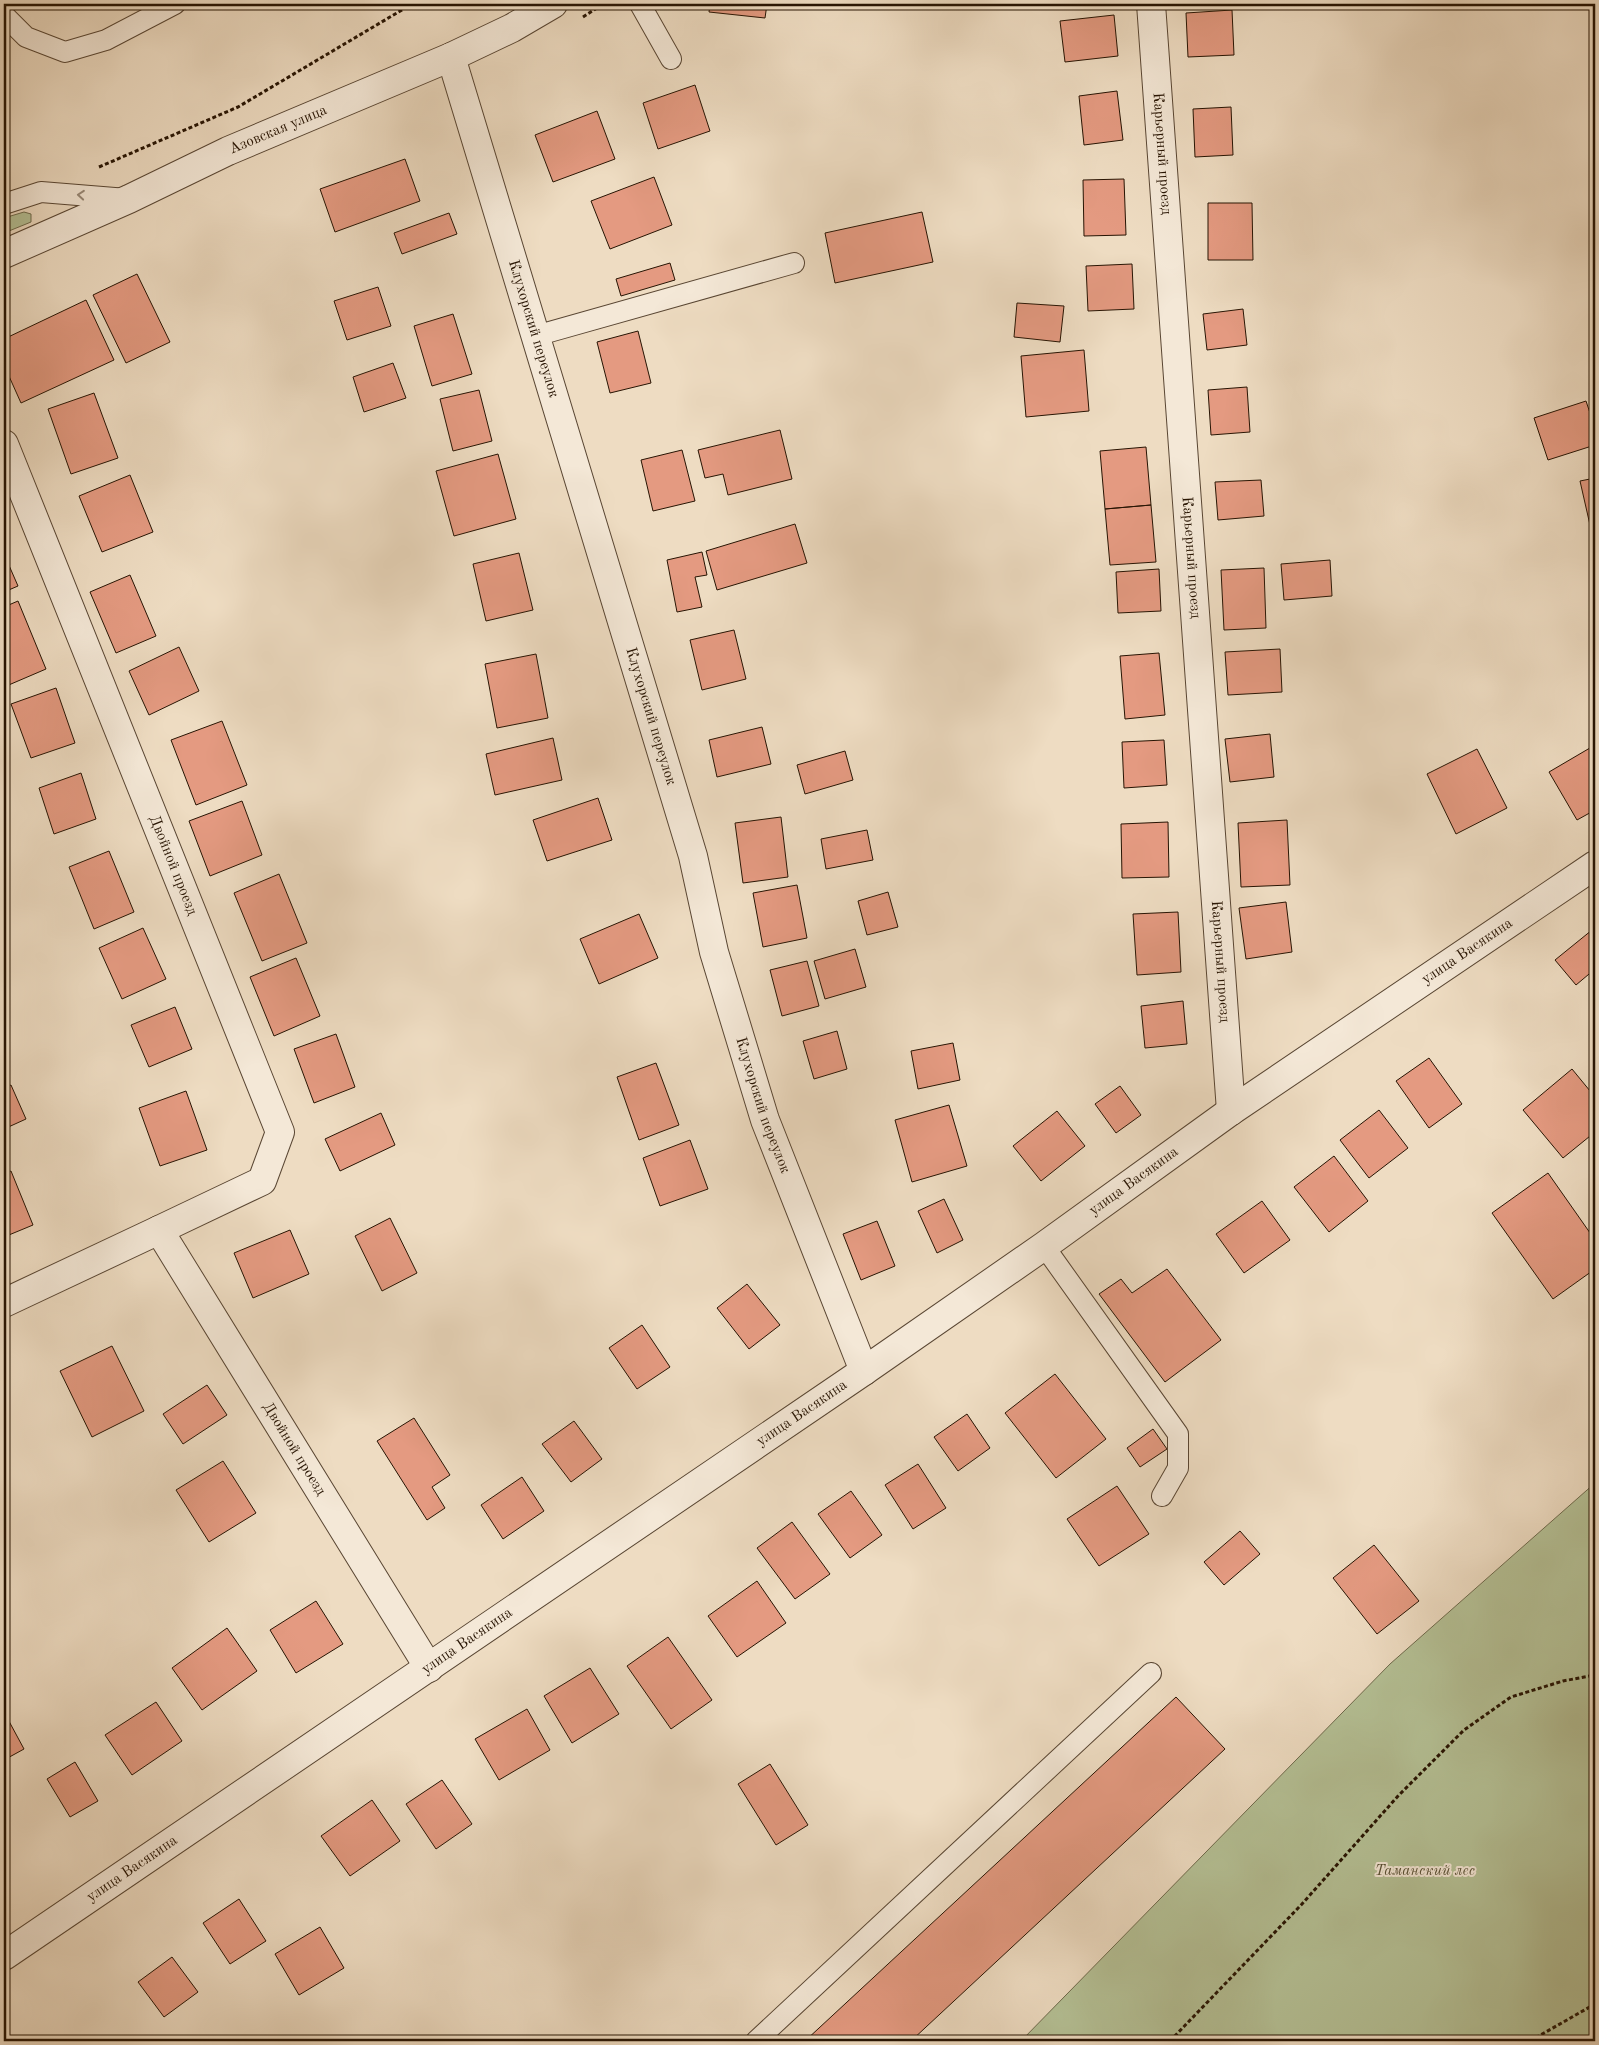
<svg xmlns="http://www.w3.org/2000/svg" width="1599" height="2045" font-family="'Old Standard TT',serif">
	<style>
		.green { fill: #b5c196; stroke: #6e6a4c }
		.building { fill: #e49a81; stroke: #271403 }
		.lines { fill: none; stroke-linecap: round; stroke-linejoin: round }
		.service-casing { stroke: #594633; stroke-width: 22 }
		.minor-casing { stroke: #594633; stroke-width: 30 }
		.tertiary-casing { stroke: #594633; stroke-width: 30 }
		.path { stroke: #271403; stroke-width: 3; stroke-dasharray: 4 2.5; stroke-linecap: butt }
		.service { stroke: #f4e8d7; stroke-width: 20 }
		.minor { stroke: #f4e8d7; stroke-width: 28 }
		.tertiary { stroke: #f4e8d7; stroke-width: 28 }
		.oneway { stroke: #988978 }
		.labels { text-anchor: middle; dominant-baseline: central; stroke-width: 4; stroke-linejoin: round; paint-order: stroke }
		.street-label { font-size: 15px; fill: #271403; stroke: #f4e8d7 }
		.park-label { font-size: 15px; font-style: italic; fill: #595136; stroke: #f4e8d7 }
	</style>
	<rect width="100%" height="100%" fill="#eedcc2"/>
	<filter id="stains"><feTurbulence type="fractalNoise" baseFrequency=".004" numOctaves="4"/><feColorMatrix values="0 0 0 0 .2 0 0 0 0 .09 0 0 0 0 .02 0 0 0 .5 -.17"/></filter>
	<radialGradient id="worn" r=".72"><stop offset=".6" stop-color="#630" stop-opacity="0"/><stop offset="1" stop-color="#630" stop-opacity=".3"/></radialGradient>
	<path class="green" d="M 24,212 L 31,214 L 31,222 L 4,233 L 4,218 Z
		M 1595,1483 L 1595,2041 L 1021,2041 L 1390,1664 Z"/>
	<path class="building" d="M 710,4 L 767,4 L 765,18 L 709,12 Z
		M 1232,10 L 1234,55 L 1188,57 L 1186,13 Z
		M 1114,15 L 1118,56 L 1065,62 L 1060,21 Z
		M 695,85 L 710,131 L 658,149 L 643,103 Z
		M 1117,91 L 1123,140 L 1084,145 L 1079,96 Z
		M 1231,107 L 1233,155 L 1195,157 L 1193,109 Z
		M 597,111 L 615,159 L 553,182 L 535,135 Z
		M 405,159 L 420,201 L 335,232 L 320,189 Z
		M 654,177 L 672,225 L 610,249 L 591,201 Z
		M 1124,179 L 1126,235 L 1084,236 L 1083,180 Z
		M 1208,203 L 1252,203 L 1253,260 L 1208,260 Z
		M 922,212 L 933,262 L 835,283 L 825,233 Z
		M 449,213 L 457,234 L 402,254 L 394,233 Z
		M 670,263 L 675,280 L 621,296 L 616,279 Z
		M 1132,264 L 1134,309 L 1088,311 L 1086,266 Z
		M 137,274 L 170,342 L 126,363 L 93,295 Z
		M 378,287 L 391,326 L 347,340 L 334,301 Z
		M 86,300 L 114,360 L 21,403 L 4,365 L 4,339 Z
		M 1017,303 L 1064,306 L 1060,342 L 1014,337 Z
		M 1243,309 L 1247,345 L 1207,350 L 1203,314 Z
		M 453,314 L 472,374 L 432,386 L 414,326 Z
		M 638,331 L 651,383 L 610,393 L 597,342 Z
		M 1084,350 L 1089,411 L 1026,417 L 1021,356 Z
		M 393,363 L 406,398 L 364,412 L 353,377 Z
		M 1247,387 L 1250,432 L 1211,435 L 1208,390 Z
		M 479,390 L 492,441 L 453,451 L 440,399 Z
		M 94,393 L 118,458 L 71,474 L 48,409 Z
		M 1586,401 L 1595,428 L 1595,445 L 1548,460 L 1534,418 Z
		M 780,430 L 792,479 L 728,495 L 723,474 L 705,478 L 698,450 Z
		M 1146,447 L 1151,505 L 1105,509 L 1100,451 Z
		M 682,450 L 695,501 L 653,511 L 641,460 Z
		M 498,454 L 516,519 L 454,536 L 436,471 Z
		M 130,475 L 153,532 L 102,552 L 79,496 Z
		M 1595,478 L 1595,524 L 1590,525 L 1580,481 Z
		M 1261,480 L 1264,516 L 1218,520 L 1215,482 Z
		M 1151,505 L 1156,562 L 1110,565 L 1105,509 Z
		M 795,524 L 807,563 L 717,590 L 706,551 Z
		M 702,552 L 707,575 L 695,577 L 702,607 L 677,612 L 667,560 Z
		M 519,553 L 533,610 L 486,621 L 473,564 Z
		M 4,554 L 18,586 L 4,592 Z
		M 1330,560 L 1332,596 L 1284,600 L 1281,564 Z
		M 1264,568 L 1266,628 L 1224,630 L 1221,570 Z
		M 1159,569 L 1161,611 L 1118,613 L 1116,572 Z
		M 130,575 L 156,636 L 116,653 L 90,592 Z
		M 18,601 L 46,669 L 4,687 L 4,607 Z
		M 734,630 L 746,679 L 702,690 L 690,640 Z
		M 179,647 L 199,691 L 149,715 L 129,671 Z
		M 1280,649 L 1282,692 L 1228,695 L 1225,652 Z
		M 1159,653 L 1165,715 L 1125,719 L 1120,656 Z
		M 536,654 L 548,718 L 497,728 L 485,664 Z
		M 56,688 L 75,743 L 31,758 L 11,704 Z
		M 222,721 L 247,785 L 196,805 L 171,740 Z
		M 762,727 L 771,764 L 717,777 L 709,740 Z
		M 1270,734 L 1274,777 L 1230,782 L 1225,739 Z
		M 553,738 L 562,780 L 495,795 L 486,754 Z
		M 1164,740 L 1167,785 L 1124,788 L 1122,742 Z
		M 1595,745 L 1595,810 L 1577,820 L 1549,772 Z
		M 1477,749 L 1507,808 L 1456,834 L 1427,774 Z
		M 845,751 L 853,780 L 805,794 L 797,765 Z
		M 81,773 L 96,819 L 54,834 L 39,788 Z
		M 598,798 L 612,840 L 547,861 L 533,820 Z
		M 242,801 L 262,855 L 210,876 L 189,821 Z
		M 781,817 L 788,877 L 743,883 L 735,823 Z
		M 1287,820 L 1290,885 L 1241,887 L 1238,823 Z
		M 1168,822 L 1169,877 L 1122,878 L 1121,824 Z
		M 867,830 L 873,860 L 826,869 L 821,839 Z
		M 109,851 L 134,912 L 94,929 L 69,867 Z
		M 279,874 L 307,943 L 262,961 L 234,893 Z
		M 797,885 L 807,938 L 763,947 L 753,893 Z
		M 888,892 L 898,927 L 867,935 L 858,901 Z
		M 1286,902 L 1292,952 L 1246,959 L 1239,908 Z
		M 1178,912 L 1181,972 L 1137,975 L 1133,914 Z
		M 639,914 L 658,958 L 599,984 L 580,939 Z
		M 143,928 L 166,979 L 122,999 L 99,948 Z
		M 1592,930 L 1595,935 L 1595,969 L 1576,985 L 1555,960 Z
		M 855,949 L 866,987 L 825,999 L 814,961 Z
		M 296,958 L 320,1016 L 274,1036 L 250,977 Z
		M 807,961 L 819,1006 L 782,1016 L 770,970 Z
		M 1183,1001 L 1187,1044 L 1145,1048 L 1141,1006 Z
		M 175,1007 L 192,1049 L 149,1067 L 131,1025 Z
		M 837,1031 L 847,1069 L 814,1079 L 803,1041 Z
		M 336,1034 L 355,1087 L 314,1103 L 294,1049 Z
		M 953,1043 L 960,1080 L 918,1089 L 911,1051 Z
		M 1429,1058 L 1462,1104 L 1429,1128 L 1396,1081 Z
		M 656,1063 L 679,1125 L 639,1140 L 617,1077 Z
		M 1572,1069 L 1595,1097 L 1595,1132 L 1563,1158 L 1523,1110 Z
		M 11,1085 L 26,1119 L 4,1129 L 4,1088 Z
		M 1120,1086 L 1141,1115 L 1116,1133 L 1095,1104 Z
		M 186,1091 L 207,1150 L 160,1166 L 139,1108 Z
		M 949,1105 L 967,1166 L 912,1182 L 895,1120 Z
		M 1379,1110 L 1408,1148 L 1369,1178 L 1340,1140 Z
		M 1057,1111 L 1085,1146 L 1041,1181 L 1013,1146 Z
		M 381,1113 L 395,1145 L 340,1171 L 325,1139 Z
		M 690,1140 L 708,1189 L 660,1206 L 643,1158 Z
		M 1334,1156 L 1368,1201 L 1329,1232 L 1294,1187 Z
		M 11,1171 L 33,1225 L 4,1237 L 4,1174 Z
		M 1548,1173 L 1595,1240 L 1595,1269 L 1553,1299 L 1492,1213 Z
		M 944,1199 L 963,1240 L 937,1253 L 918,1211 Z
		M 1262,1201 L 1290,1240 L 1244,1273 L 1216,1234 Z
		M 390,1218 L 417,1273 L 382,1291 L 355,1236 Z
		M 877,1221 L 895,1266 L 861,1280 L 843,1234 Z
		M 290,1230 L 309,1274 L 253,1298 L 234,1253 Z
		M 1167,1269 L 1221,1340 L 1165,1382 L 1099,1294 L 1121,1279 L 1132,1293 Z
		M 747,1284 L 780,1325 L 749,1349 L 717,1308 Z
		M 642,1325 L 670,1367 L 637,1389 L 609,1348 Z
		M 112,1346 L 144,1411 L 92,1437 L 60,1371 Z
		M 1055,1374 L 1106,1439 L 1056,1478 L 1005,1413 Z
		M 207,1385 L 227,1415 L 183,1444 L 163,1414 Z
		M 967,1414 L 990,1448 L 958,1471 L 934,1437 Z
		M 414,1418 L 450,1475 L 432,1487 L 445,1508 L 427,1520 L 377,1441 Z
		M 574,1421 L 602,1459 L 571,1482 L 542,1444 Z
		M 1153,1429 L 1167,1449 L 1140,1467 L 1127,1448 Z
		M 223,1461 L 256,1513 L 209,1542 L 176,1490 Z
		M 918,1464 L 946,1508 L 913,1529 L 885,1485 Z
		M 522,1477 L 544,1511 L 503,1539 L 481,1505 Z
		M 1117,1486 L 1149,1534 L 1099,1566 L 1067,1519 Z
		M 851,1491 L 882,1535 L 850,1558 L 818,1514 Z
		M 792,1522 L 830,1574 L 795,1599 L 757,1548 Z
		M 1240,1531 L 1260,1554 L 1224,1585 L 1204,1562 Z
		M 1374,1545 L 1419,1601 L 1377,1634 L 1333,1578 Z
		M 757,1581 L 786,1623 L 737,1657 L 708,1616 Z
		M 316,1601 L 343,1644 L 296,1673 L 270,1630 Z
		M 227,1628 L 257,1671 L 202,1710 L 172,1668 Z
		M 668,1637 L 712,1700 L 671,1729 L 627,1666 Z
		M 590,1668 L 619,1714 L 572,1743 L 544,1696 Z
		M 1176,1697 L 1225,1749 L 911,2041 L 805,2041 Z
		M 156,1702 L 182,1741 L 132,1775 L 105,1735 Z
		M 527,1709 L 550,1750 L 499,1780 L 475,1739 Z
		M 4,1712 L 24,1749 L 4,1760 Z
		M 75,1762 L 98,1801 L 70,1817 L 47,1779 Z
		M 770,1764 L 808,1825 L 776,1845 L 738,1784 Z
		M 442,1780 L 472,1824 L 436,1849 L 406,1804 Z
		M 372,1800 L 400,1841 L 350,1876 L 321,1836 Z
		M 239,1899 L 266,1941 L 230,1964 L 203,1923 Z
		M 320,1927 L 344,1968 L 299,1995 L 275,1954 Z
		M 172,1957 L 198,1992 L 164,2017 L 138,1982 Z"/>
	<g class="lines">
		<g class="service-casing">
			<path id="service" d="M 640,4 L 671,59
				M 4,15 L 26,37 L 65,52 L 106,40 L 175,4
				M 4,204 L 41,192 L 127,199
				M 535,336 L 794,263
				M 1044,1246 L 1178,1434 L 1178,1468 L 1162,1496
				M 756,2041 L 1151,1673"/>
		</g>
		<g class="minor-casing">
			<g id="minor">
				<path id="s1" d="M 1151,4 L 1231,1111"/>
				<path id="s2" d="M 451,57 L 693,856 L 714,952 L 765,1120 L 864,1371"/>
				<path id="s3" d="M 4,444 L 280,1132 L 262,1181 L 159,1230 L 429,1668"/>
				<path d="M 4,1303 L 159,1230"/>
				<path id="s4" d="M 4,1956 L 864,1371 L 1044,1246 L 1231,1111 L 1595,865"/>
			</g>
		</g>
		<g class="tertiary-casing">
			<g id="tertiary">
				<path id="s5" d="M 4,254 L 129,199 L 228,151 L 451,57 L 512,28 L 553,4"/>
			</g>
		</g>
		<path class="path" d="M 583,17 L 603,4
			M 99,167 L 238,107 L 412,4
			M 1170,2041 L 1302,1904 L 1398,1796 L 1464,1730 L 1511,1697 L 1563,1681 L 1595,1675
			M 1530,2041 L 1595,2004"/>
		<use href="#service" class="service"/>
		<use href="#minor" class="minor"/>
		<use href="#tertiary" class="tertiary"/>
	</g>
	<defs><path id="oneway-chevron" d="M-2-3.5L2.5 0L-2 3.5" fill="none" stroke-width="1.6" stroke-linecap="round" stroke-linejoin="round" transform="scale(1.25)"/></defs>
	<use class="oneway" href="#oneway-chevron" transform="translate(81 195) rotate(-175)"/>
	<g class="labels">
		<g class="street-label">
			<text stroke="none"><textPath href="#s5" startOffset="301">Азовская улица</textPath></text>
			<text stroke="none"><textPath href="#s1" startOffset="150">Карьерный проезд</textPath></text>
			<text stroke="none"><textPath href="#s2" startOffset="284">Клухорский переулок</textPath></text>
			<text stroke="none"><textPath href="#s1" startOffset="555">Карьерный проезд</textPath></text>
			<text stroke="none"><textPath href="#s2" startOffset="689">Клухорский переулок</textPath></text>
			<text stroke="none"><textPath href="#s3" startOffset="454">Двойной проезд</textPath></text>
			<text stroke="none"><textPath href="#s4" startOffset="1775">улица Васякина</textPath></text>
			<text stroke="none"><textPath href="#s1" startOffset="960">Карьерный проезд</textPath></text>
			<text stroke="none"><textPath href="#s2" startOffset="1094">Клухорский переулок</textPath></text>
			<text stroke="none"><textPath href="#s4" startOffset="1370">улица Васякина</textPath></text>
			<text stroke="none"><textPath href="#s4" startOffset="965">улица Васякина</textPath></text>
			<text stroke="none"><textPath href="#s3" startOffset="1165">Двойной проезд</textPath></text>
			<text stroke="none"><textPath href="#s4" startOffset="560">улица Васякина</textPath></text>
			<text stroke="none"><textPath href="#s4" startOffset="155">улица Васякина</textPath></text>
		</g>
		<g class="park-label">
			<text x="1425" y="1871">Таманский лес</text>
		</g>
	</g>
	<rect width="1599" height="2045" fill="none" stroke="#eedcc2" stroke-width="20"/>
	<rect x="5" y="5" width="1589" height="2035" fill="none" stroke="#271403" stroke-width="2.5"/>
	<rect x="10" y="10" width="1579" height="2025" fill="none" stroke="#271403"/>
	<rect width="100%" height="100%" filter="url(#stains)"/>
	<rect width="100%" height="100%" fill="url(#worn)"/>
</svg>
